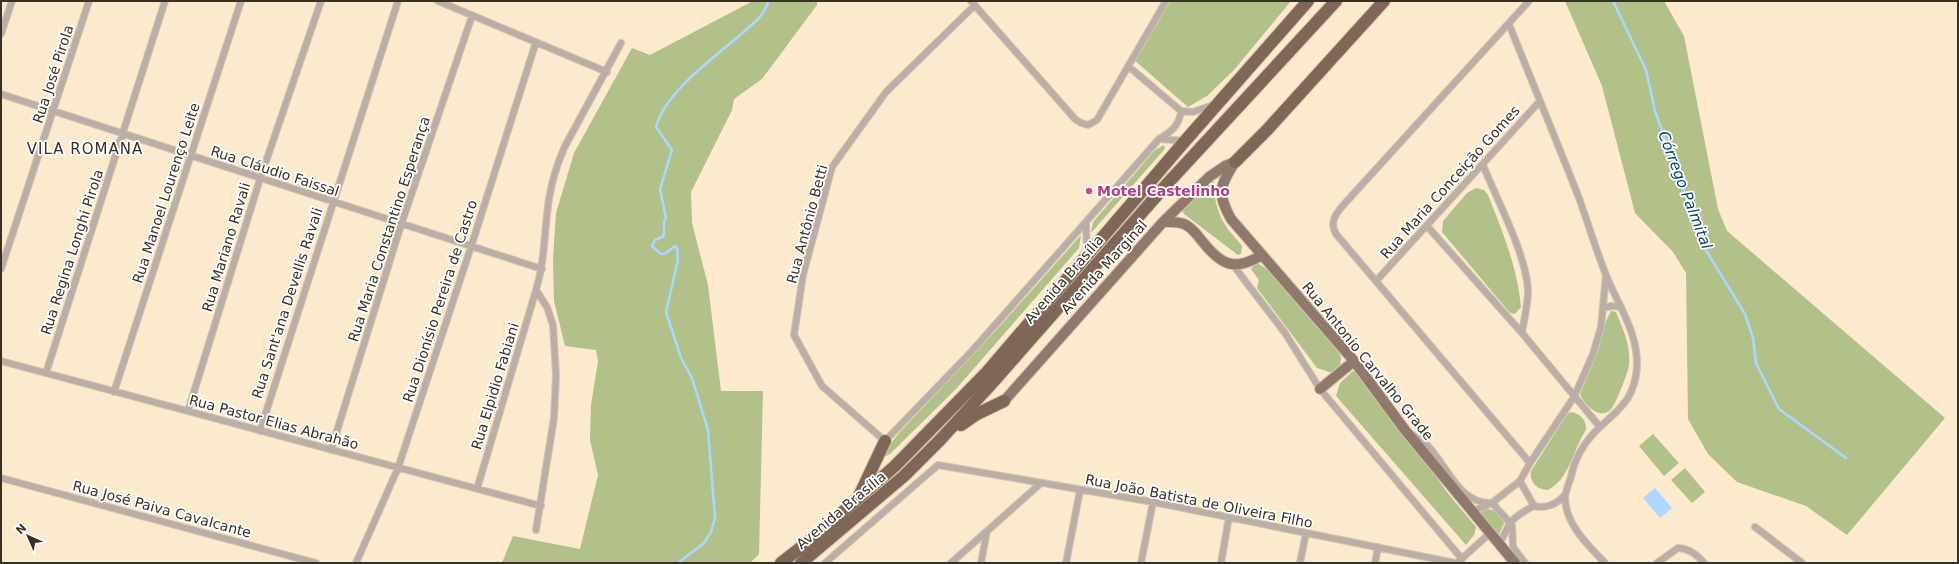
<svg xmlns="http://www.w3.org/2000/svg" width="1959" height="564" font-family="'DejaVu Sans',sans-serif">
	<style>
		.green { fill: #b1c189 }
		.water { fill: #aed7fd }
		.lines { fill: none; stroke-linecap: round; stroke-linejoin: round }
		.stream { stroke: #aed7fd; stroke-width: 2.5 }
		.street-casing { stroke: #d4c5ad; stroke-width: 8 }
		.primary-casing { stroke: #d4c5ad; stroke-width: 12 }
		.highway-casing { stroke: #d4c5ad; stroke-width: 14 }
		.street { stroke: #bbaea6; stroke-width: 6 }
		.primary { stroke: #90796c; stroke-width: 10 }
		.highway { stroke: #806657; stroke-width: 12 }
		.hotel-dot { fill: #d1479c; stroke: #fff; stroke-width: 1.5 }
		.labels { text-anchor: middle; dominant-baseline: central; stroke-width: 3.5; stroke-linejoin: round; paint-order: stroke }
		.street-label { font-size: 14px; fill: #363025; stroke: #fff }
		.hotel-label { font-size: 14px; font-weight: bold; fill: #b23c85; stroke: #fff; text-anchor: start }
		.neighbourhood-label { font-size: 15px; letter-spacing: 1px; fill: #363025; stroke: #fff }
		.water-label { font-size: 15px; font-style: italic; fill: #05426c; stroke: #fff }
	</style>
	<rect width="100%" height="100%" fill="#fceacf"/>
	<path class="green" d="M 753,1 L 817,1 L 817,5 L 762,79 L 734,99 L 732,110 L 691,192 L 692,223 L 708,285 L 721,391 L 763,391 L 759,554 L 750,563 L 502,563 L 513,536 L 580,549 L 598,475 L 590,440 L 591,405 L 598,361 L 596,350 L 565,346 L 554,301 L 553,259 L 556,213 L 574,153 L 632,48 L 650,55 Z
		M 1167,1 L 1291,1 L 1234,70 L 1207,96 L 1188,107 L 1133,59 Z
		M 1565,1 L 1664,1 L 1684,36 L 1718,209 L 1727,231 L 1945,418 L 1847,535 L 1806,506 L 1737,482 L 1708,454 L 1688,419 L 1686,273 L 1673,252 L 1635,213 L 1602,86 Z
		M 1164,145 L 1165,148 L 1163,151 L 1091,233 L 1093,222 L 1155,150 Z
		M 1214,181 C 1213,197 1218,216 1228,229 C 1232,235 1238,240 1242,246 L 1241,254 L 1238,255 L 1184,214 L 1181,209 Z
		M 1476,188 L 1484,190 L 1488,195 C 1503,233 1517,266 1521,307 L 1515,314 L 1510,313 L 1442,232 L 1443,221 L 1467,193 Z
		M 1081,235 L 1079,248 L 956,389 L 890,454 L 884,457 L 889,446 L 899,433 L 999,327 Z
		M 1255,263 C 1274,266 1325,334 1339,351 L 1341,358 L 1340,367 L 1332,373 L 1317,368 L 1257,288 L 1259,280 L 1251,269 Z
		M 1611,311 L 1616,312 C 1623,329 1631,346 1629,365 C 1629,370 1616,403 1612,408 C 1602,422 1584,405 1580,394 L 1598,351 L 1605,323 Z
		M 1353,371 L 1356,371 L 1405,430 L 1446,491 L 1476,527 L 1474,535 L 1466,545 L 1336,396 L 1340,383 Z
		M 1572,412 C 1581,414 1587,421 1586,430 C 1573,449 1570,479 1548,490 C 1537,490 1529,482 1531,471 L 1564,419 L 1568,413 Z
		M 1653,434 L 1679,463 L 1664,476 L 1639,446 Z
		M 1685,468 L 1705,492 L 1692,503 L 1671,480 Z
		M 1484,509 C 1495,509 1502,513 1504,523 L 1499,534 L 1498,535 L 1479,513 Z"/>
	<path class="water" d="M 1655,488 L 1672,508 L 1660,518 L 1643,498 Z"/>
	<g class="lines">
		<path class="stream" d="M 1613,1 L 1646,70 L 1655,111 L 1704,247 L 1745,314 L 1753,338 L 1756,363 L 1779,409 L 1846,458
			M 678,563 L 704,543 L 711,532 L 715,518 L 708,430 L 692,378 L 681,358 L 666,312 L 678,260 L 677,248 L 675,246 L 666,253 L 661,254 L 652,246 L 655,240 L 664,236 L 664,222 L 666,218 L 660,189 L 672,150 L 656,127 C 666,87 729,48 758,19 C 763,14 766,7 769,1"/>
		<g class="street-casing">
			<path id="street" d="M 438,1 L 607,72
				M 971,1 L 1075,119 L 1081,123 L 1088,125 L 1097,120 L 1166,1
				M 1529,1 L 1347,201 C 1338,211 1328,221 1336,234 L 1530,463
				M 975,5 L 886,92 L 832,167 L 803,275 L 794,335 L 822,386 L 885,441 L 972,351 L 1159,139 C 1172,131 1179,126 1181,111
				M 1509,24 C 1532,82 1556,139 1579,198 C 1588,223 1596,250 1606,275 C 1618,305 1638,332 1637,366 C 1635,403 1615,411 1593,434 C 1582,446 1574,461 1571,477 C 1569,483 1566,490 1565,497 C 1565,524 1588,545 1605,563
				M 1,34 L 12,1
				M 1128,66 L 1181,111 L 1193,112 L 1213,105
				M 1,94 L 542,269
				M 1159,139 L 1185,141
				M 1483,165 C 1497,200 1526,254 1528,290 C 1528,305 1524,319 1522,333
				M 1086,222 L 1087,254
				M 1427,226 L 1522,333 L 1600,427
				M 1233,265 L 1285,333 L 1320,389 L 1462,559
				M 1,269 L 89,1
				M 1377,280 L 1540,101
				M 1603,308 L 1612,306 L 1621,307
				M 1,361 L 541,506
				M 46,373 L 165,1
				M 114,392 L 241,1
				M 188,411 L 260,179 L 321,1
				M 260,431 L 398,1
				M 1413,435 C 1418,439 1424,442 1428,446 C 1448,467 1459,504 1492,503 L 1512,525 L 1513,547 L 1525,563
				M 331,450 L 401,225 L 472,16
				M 1,478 L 316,563
				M 1520,481 L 1534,506 C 1546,509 1557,504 1565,495
				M 477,489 L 536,290
				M 1471,512 L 1492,503 L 1520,481 L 1530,463 L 1574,397 L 1593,354 L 1601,327 L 1606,275
				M 1755,527 L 1802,563
				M 536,530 L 554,418 L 556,375 L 553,325 L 547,307 L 536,290 C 544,264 544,241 547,214 C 549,191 555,169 564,148 L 621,43
				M 1498,544 C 1505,537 1505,529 1511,522 C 1517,515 1526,510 1534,506
				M 1459,561 L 1489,534
				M 356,563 L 398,468 L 471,247 L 536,42
				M 825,563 L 938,465 L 1153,502 L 1455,563
				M 951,563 L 1040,484
				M 981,563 L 987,531
				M 1066,563 L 1080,490
				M 1141,563 L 1153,502
				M 1221,563 L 1229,517
				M 1300,563 L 1306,533
				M 1375,563 L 1378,547
				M 1657,563 L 1678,548 C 1690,549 1696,554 1704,563"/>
		</g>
		<g class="primary-casing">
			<path id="primary" d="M 1235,162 C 1219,187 1217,193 1231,219 L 1354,361 L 1405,430 L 1515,563
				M 1163,222 C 1169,222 1178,221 1184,224 C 1192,227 1197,235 1202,241 C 1221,265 1234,272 1262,255
				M 1320,389 L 1354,361
				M 1004,401 L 1163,222 L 1209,177 L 1225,166 L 1235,162"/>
		</g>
		<g class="highway-casing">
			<path id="highway" d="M 1235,162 L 1267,130 L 1384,1
				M 961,425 L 977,414 L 1004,401
				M 859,496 L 885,441
				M 781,563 L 813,538 L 895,466 L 987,372 L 1185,141 L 1308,1
				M 801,563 L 904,476 L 940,440 L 994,381 L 1167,184 L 1336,1"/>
		</g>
		<use href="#street" class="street"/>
		<use href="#primary" class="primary"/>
		<use href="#highway" class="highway"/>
	</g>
	<circle class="hotel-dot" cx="1089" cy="191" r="4"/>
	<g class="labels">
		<g class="street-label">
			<text transform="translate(53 74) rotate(-72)">Rua José Pirola</text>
			<text transform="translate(275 171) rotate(18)">Rua Cláudio Faissal</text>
			<text transform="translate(1450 182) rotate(-48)">Rua Maria Conceição Gomes</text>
			<text transform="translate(166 193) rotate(-72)">Rua Manoel Lourenço Leite</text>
			<text transform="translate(807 224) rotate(-75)">Rua Antônio Betti</text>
			<text transform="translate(389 229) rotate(-72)">Rua Maria Constantino Esperança</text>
			<text transform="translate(226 247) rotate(-73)">Rua Mariano Ravali</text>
			<text transform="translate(72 252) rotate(-72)">Rua Regina Longhi Pirola</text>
			<text transform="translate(1104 267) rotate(-48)">Avenida Marginal</text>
			<text transform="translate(1064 279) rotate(-49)">Avenida Brasília</text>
			<text transform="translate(440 301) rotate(-72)">Rua Dionísio Pereira de Castro</text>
			<text transform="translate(287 303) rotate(-72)">Rua Sant'ana Devellis Ravali</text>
			<text transform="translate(1368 361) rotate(51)">Rua Antonio Carvalho Grade</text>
			<text transform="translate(495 386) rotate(-73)">Rua Elpidio Fabiani</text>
			<text transform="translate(274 422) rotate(15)">Rua Pastor Elias Abrahão</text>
			<text transform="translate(1199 501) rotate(11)">Rua João Batista de Oliveira Filho</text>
			<text transform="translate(162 509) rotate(15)">Rua José Paiva Cavalcante</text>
			<text transform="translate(841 510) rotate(-40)">Avenida Brasília</text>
		</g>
		<g class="hotel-label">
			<text x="1097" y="191">Motel Castelinho</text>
		</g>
		<g class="neighbourhood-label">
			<text x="85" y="149">VILA ROMANA</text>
		</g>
		<g class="water-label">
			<text transform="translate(1685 190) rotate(69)">Córrego Palmital</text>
		</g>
	</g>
	<rect width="1959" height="564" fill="none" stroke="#363025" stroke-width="4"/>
	<g transform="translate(28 536) rotate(315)" stroke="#ffffff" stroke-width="3" paint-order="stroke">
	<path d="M0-3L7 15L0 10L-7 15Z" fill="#363025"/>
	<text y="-6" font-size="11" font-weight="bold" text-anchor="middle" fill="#363025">N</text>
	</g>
</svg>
